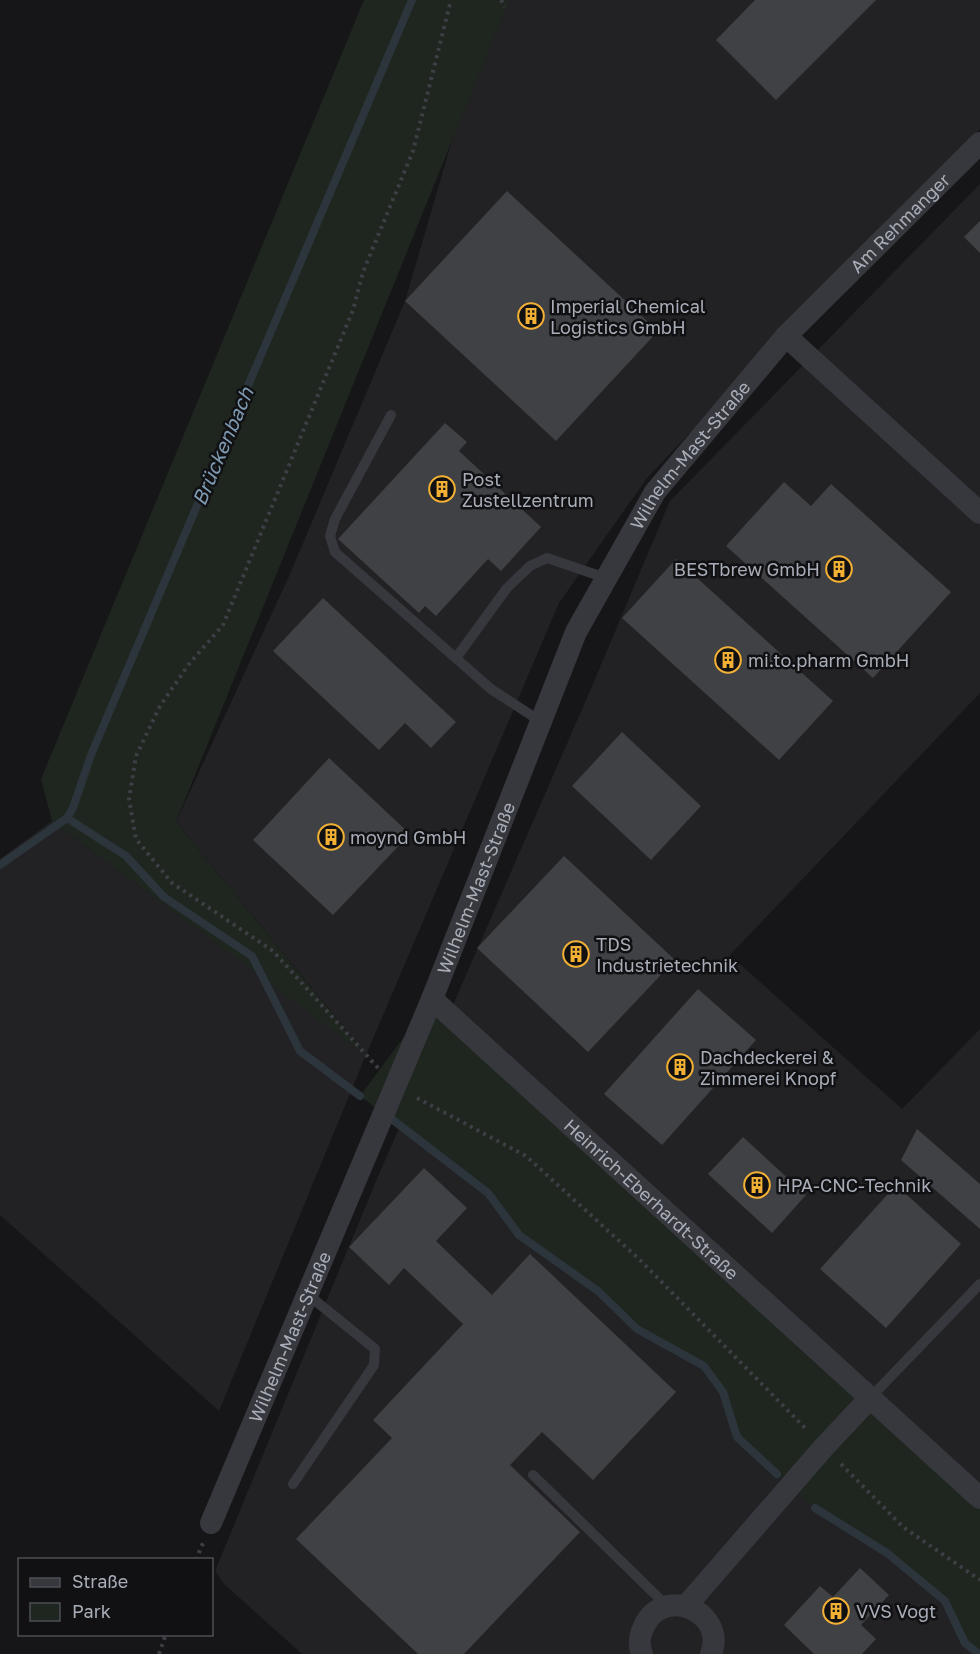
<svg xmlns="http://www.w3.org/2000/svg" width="980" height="1654" font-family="'Golos Text',sans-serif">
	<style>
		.built { fill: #222225 }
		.green { fill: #1e261f }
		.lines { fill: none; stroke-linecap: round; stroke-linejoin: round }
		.stream { stroke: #2c353c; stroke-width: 8 }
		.building { fill: #404145 }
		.path { stroke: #3d3f44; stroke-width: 4; stroke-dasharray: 3 4.5; stroke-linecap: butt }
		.service { stroke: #37383d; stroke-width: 10 }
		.minor { stroke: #37383d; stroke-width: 22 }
		.labels { text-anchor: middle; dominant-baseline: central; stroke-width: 5; stroke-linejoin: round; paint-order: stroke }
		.street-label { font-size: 18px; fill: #a8adb8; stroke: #111113 }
		.poi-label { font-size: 18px; fill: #a8adb8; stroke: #111113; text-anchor: start }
		.water-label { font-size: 20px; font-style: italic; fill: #7f9bb3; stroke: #111113 }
	</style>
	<rect width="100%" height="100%" fill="#161618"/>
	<path class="built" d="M 509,0 L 980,0 L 980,129 L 647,478 L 559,603 L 366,1055 L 219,1411 L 0,1215 L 0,859 L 52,821 L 364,1052 L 176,822 L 290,574 L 405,301 L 481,41 Z
		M 980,184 L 980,693 L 730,955 L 902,1109 L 980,1029 L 980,1654 L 302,1654 L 224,1584 L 215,1571 L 376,1181 L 590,691 L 670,501 Z"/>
	<path class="green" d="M 364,0 L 509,0 L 176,822 L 366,1055 L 52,821 L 41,779 Z
		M 432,999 L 980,1498 L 980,1654 L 965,1643 L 945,1601 L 887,1553 L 815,1508 L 737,1437 L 723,1392 L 704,1366 L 637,1329 L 598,1291 L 519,1235 L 487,1193 L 360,1096 Z"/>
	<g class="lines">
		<path class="stream" d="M 67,818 L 126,856 L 164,897 L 252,956 L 300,1051 L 360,1096
			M 0,865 L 67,818 L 73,808 L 91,755 L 412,0
			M 393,1120 L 488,1193 L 519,1235 L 598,1291 L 637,1329 L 704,1366 L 723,1392 L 737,1437 L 777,1474
			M 815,1508 L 887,1553 L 945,1601 L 965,1643 L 979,1654"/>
	</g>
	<path class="building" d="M 755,0 L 876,0 L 776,100 L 716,40 Z
		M 507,191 L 658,331 L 556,441 L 405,301 Z
		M 980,221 L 980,253 L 964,237 Z
		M 445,423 L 467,442 L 459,451 L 541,527 L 501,571 L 488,559 L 436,616 L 425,606 L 419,613 L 338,539 Z
		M 784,482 L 811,506 L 831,484 L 951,592 L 873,678 L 726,546 Z
		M 676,559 L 833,701 L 779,760 L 622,618 Z
		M 323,598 L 456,722 L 431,748 L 405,723 L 379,750 L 273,651 Z
		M 622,732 L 701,806 L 651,860 L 572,786 Z
		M 329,758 L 410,834 L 333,915 L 253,840 Z
		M 564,856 L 675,960 L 588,1052 L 477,948 Z
		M 698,989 L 756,1040 L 662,1145 L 604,1094 Z
		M 917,1129 L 980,1184 L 980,1229 L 901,1160 Z
		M 743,1137 L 806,1195 L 772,1233 L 708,1174 Z
		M 424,1168 L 467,1208 L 436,1241 L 492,1295 L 530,1254 L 676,1392 L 593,1480 L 542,1432 L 510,1465 L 580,1532 L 464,1654 L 418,1654 L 296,1539 L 392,1438 L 373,1420 L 463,1324 L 404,1268 L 389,1285 L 349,1247 Z
		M 896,1185 L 961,1244 L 886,1328 L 820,1269 Z
		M 860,1568 L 889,1595 L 861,1625 L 876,1639 L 862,1654 L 814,1654 L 784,1625 L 820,1586 L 833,1597 Z"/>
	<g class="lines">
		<path class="path" d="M 501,0 L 505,7
			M 378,1068 L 273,951 L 172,883 L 136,839 L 129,799 L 136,756 L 160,706 L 189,664 L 223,625 L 353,310 L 363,272 L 413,151 L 451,0
			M 417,1098 L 526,1156 L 639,1259 L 808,1431
			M 841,1464 L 903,1527 L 980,1580
			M 196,1560 L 203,1543
			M 159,1654 L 166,1634"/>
		<path class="service" d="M 391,415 L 335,519 L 330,536 L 335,552 L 491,689 L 540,721
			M 456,658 L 507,588 L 530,566 L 547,558 L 606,578
			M 870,1398 L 980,1284
			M 533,1475 L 667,1606
			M 293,1484 L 374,1365 L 375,1349 L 307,1294"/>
		<g class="minor">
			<path d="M 786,336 L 980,513"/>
			<path id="s1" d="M 432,999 L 980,1498"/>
			<path id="s2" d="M 211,1523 L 432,999 L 576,632 L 655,492 L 786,336 L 980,143"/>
			<path d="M 686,1606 L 824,1447 L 870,1398"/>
			<path d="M 642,1654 C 639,1647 639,1638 642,1631 C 659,1582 728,1611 711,1654"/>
		</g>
	</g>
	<defs>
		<g id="building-ring" transform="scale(1.35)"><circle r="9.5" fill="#111113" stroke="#f2b134" stroke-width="1.5"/><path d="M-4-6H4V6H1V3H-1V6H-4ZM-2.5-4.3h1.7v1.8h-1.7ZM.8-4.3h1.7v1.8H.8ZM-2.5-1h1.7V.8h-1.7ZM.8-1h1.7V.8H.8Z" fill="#f2b134"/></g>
	</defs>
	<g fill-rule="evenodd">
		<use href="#building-ring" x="531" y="316"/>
		<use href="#building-ring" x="442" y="489"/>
		<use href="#building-ring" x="839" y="569"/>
		<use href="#building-ring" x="728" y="660"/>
		<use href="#building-ring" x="331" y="837"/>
		<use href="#building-ring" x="576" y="954"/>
		<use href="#building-ring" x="680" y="1067"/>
		<use href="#building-ring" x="757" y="1185"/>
		<use href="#building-ring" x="836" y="1611"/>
	</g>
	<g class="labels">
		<g class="street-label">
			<text stroke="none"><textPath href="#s2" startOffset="1488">Am Rehmanger</textPath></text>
			<text stroke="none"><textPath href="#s2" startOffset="1174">Wilhelm-Mast-Straße</textPath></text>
			<text stroke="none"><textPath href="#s2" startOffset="688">Wilhelm-Mast-Straße</textPath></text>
			<text stroke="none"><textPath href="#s1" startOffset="297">Heinrich-Eberhardt-Straße</textPath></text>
			<text stroke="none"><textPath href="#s2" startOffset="202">Wilhelm-Mast-Straße</textPath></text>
		</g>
		<g class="poi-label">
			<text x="550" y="306">Imperial Chemical<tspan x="550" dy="21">Logistics GmbH</tspan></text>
			<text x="462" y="479">Post<tspan x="462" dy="21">Zustellzentrum</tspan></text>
			<text x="820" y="569" text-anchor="end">BESTbrew GmbH</text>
			<text x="748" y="660">mi.to.pharm GmbH</text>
			<text x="350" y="837">moynd GmbH</text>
			<text x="596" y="944">TDS<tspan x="596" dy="21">Industrietechnik</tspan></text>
			<text x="700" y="1057">Dachdeckerei &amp;<tspan x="700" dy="21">Zimmerei Knopf</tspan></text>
			<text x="777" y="1185">HPA-CNC-Technik</text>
			<text x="856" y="1611">VVS Vogt</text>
		</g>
		<g class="water-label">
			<text transform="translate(222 446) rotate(-67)">Brückenbach</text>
		</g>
	</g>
	<rect x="18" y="1558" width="195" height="78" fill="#111113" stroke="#4d4f55" stroke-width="1.5"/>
	<rect x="30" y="1578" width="30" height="9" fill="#37383d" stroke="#4d4f55" stroke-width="1.5"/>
	<text x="72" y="1588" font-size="18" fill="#a8adb8">Straße</text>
	<rect x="30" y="1603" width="30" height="18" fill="#1e261f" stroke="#4d4f55" stroke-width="1.5"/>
	<text x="72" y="1618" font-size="18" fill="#a8adb8">Park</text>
</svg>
